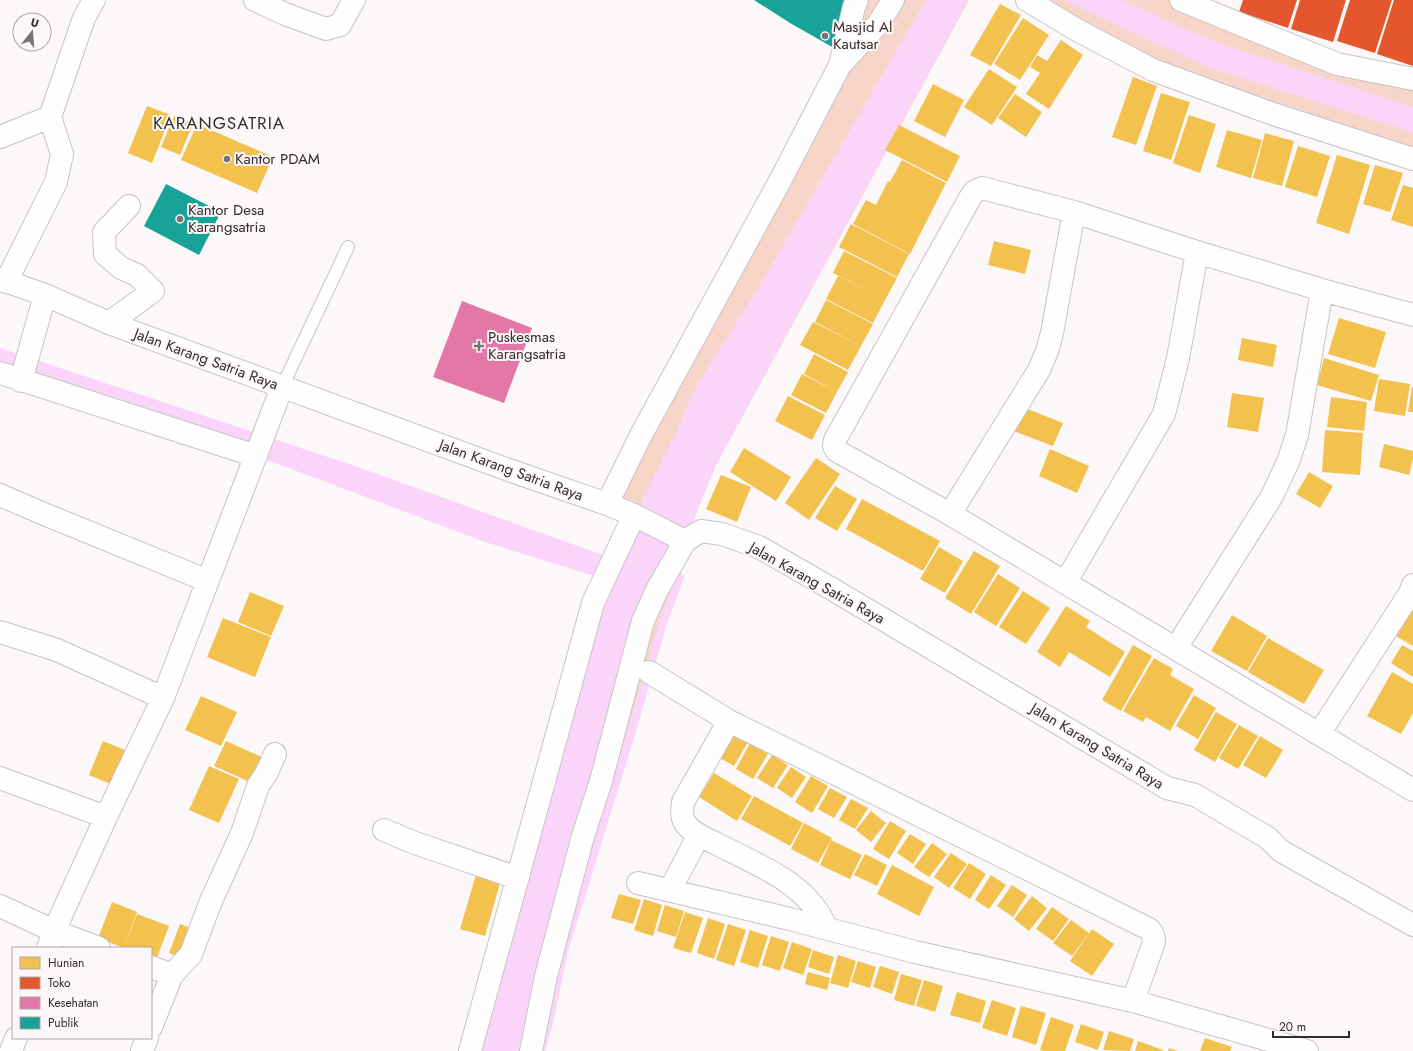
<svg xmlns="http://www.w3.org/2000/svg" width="1413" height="1051" font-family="Jost,sans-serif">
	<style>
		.green { fill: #f8d5c9 }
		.water { fill: #fbd5f9 }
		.homes { fill: #f2c14e }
		.shops { fill: #e4572e }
		.health { fill: #e377a8 }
		.public { fill: #17a398 }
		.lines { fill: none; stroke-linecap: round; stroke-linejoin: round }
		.stream { stroke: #fbd5f9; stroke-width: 8 }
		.service-casing { stroke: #c7c3c4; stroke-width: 14 }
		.minor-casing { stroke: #c7c3c4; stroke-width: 24 }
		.tertiary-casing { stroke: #c7c3c4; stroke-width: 24 }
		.service { stroke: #fffefe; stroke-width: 12 }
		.minor { stroke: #fffefe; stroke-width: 22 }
		.tertiary { stroke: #fffefe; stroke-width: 22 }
		.poi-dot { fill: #787475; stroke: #fdf6f7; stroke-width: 1.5 }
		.labels { text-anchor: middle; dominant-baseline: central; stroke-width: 4; stroke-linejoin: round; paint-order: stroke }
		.poi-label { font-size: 15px; fill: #312e2e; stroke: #fdf6f7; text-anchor: start }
		.street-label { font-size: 15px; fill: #312e2e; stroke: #fdf6f7 }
		.quarter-label { font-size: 17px; letter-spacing: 1px; fill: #312e2e; stroke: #fdf6f7 }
	</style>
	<rect width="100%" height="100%" fill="#fcf7f8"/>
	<path class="green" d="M 857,0 L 969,0 L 716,465 L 685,541 L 680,577 L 663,623 L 564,951 L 548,1027 L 541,1051 L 546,976 L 643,621 L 685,541 L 607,504 L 781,179 Z
		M 1027,0 L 1181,0 L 1413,79 L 1413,159 L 1273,114 Z"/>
	<path class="water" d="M 926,0 L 968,0 L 716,465 L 685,541 L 657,590 L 531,1051 L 470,1051 L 604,579 L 485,542 L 249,453 L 0,373 L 0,348 L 352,465 L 614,559 L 634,515 L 678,429 L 691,397 L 713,359 L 753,297 Z
		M 1063,0 L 1121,0 L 1220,44 L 1413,107 L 1413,132 L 1210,68 Z"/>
	<path class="homes" d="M 1000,4 L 1021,15 L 991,66 L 970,55 Z
		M 1023,18 L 1049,35 L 1020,80 L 994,64 Z
		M 1061,40 L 1083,55 L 1049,109 L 1026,94 L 1040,73 L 1030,67 L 1037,55 L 1047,61 Z
		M 989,69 L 1017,87 L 992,125 L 964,107 Z
		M 1133,77 L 1157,86 L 1136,145 L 1112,137 Z
		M 933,84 L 964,100 L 945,137 L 914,121 Z
		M 1161,93 L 1190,102 L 1171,160 L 1143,151 Z
		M 1015,94 L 1042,112 L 1026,137 L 998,118 Z
		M 147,106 L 171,115 L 152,163 L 128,153 Z
		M 1189,115 L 1216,124 L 1200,173 L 1173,163 Z
		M 174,116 L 193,124 L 180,155 L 161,147 Z
		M 197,124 L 273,157 L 257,193 L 181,160 Z
		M 899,125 L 960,156 L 947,182 L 885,150 Z
		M 1227,130 L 1262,140 L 1251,178 L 1216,167 Z
		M 1265,133 L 1294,141 L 1282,186 L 1253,178 Z
		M 1298,146 L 1330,156 L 1317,197 L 1285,187 Z
		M 1337,155 L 1370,165 L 1349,234 L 1316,223 Z
		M 902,160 L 946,183 L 910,254 L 853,224 L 866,200 L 876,205 L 888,181 L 890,182 Z
		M 1375,165 L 1403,173 L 1390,212 L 1363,204 Z
		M 1403,185 L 1413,188 L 1413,227 L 1391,220 Z
		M 851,224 L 909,254 L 897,277 L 839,247 Z
		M 994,241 L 1031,250 L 1025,274 L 988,265 Z
		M 844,251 L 897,278 L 885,300 L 833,273 Z
		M 838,276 L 885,300 L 873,323 L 826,299 Z
		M 826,300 L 873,324 L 861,346 L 815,322 Z
		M 1339,318 L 1386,332 L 1375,368 L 1328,354 Z
		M 813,322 L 861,346 L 848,370 L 800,345 Z
		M 1242,338 L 1277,345 L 1273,367 L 1238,360 Z
		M 814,354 L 848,372 L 837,392 L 804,374 Z
		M 1324,358 L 1379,375 L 1371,401 L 1317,385 Z
		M 802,374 L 837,392 L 826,413 L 791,395 Z
		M 1379,379 L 1410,384 L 1405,416 L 1374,411 Z
		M 1412,387 L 1413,387 L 1413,412 L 1408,412 Z
		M 1232,393 L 1264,398 L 1258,432 L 1227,427 Z
		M 788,396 L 825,415 L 812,440 L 775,421 Z
		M 1331,397 L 1367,402 L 1364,431 L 1327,427 Z
		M 1020,406 L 1063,423 L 1053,446 L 1011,430 Z
		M 1325,430 L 1363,433 L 1360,475 L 1322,472 Z
		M 1384,444 L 1413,451 L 1413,459 L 1409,475 L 1379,467 Z
		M 744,448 L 791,477 L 776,501 L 730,472 Z
		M 1050,449 L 1089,466 L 1077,493 L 1039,476 Z
		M 816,458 L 840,474 L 809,520 L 785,503 Z
		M 1309,472 L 1333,486 L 1320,508 L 1296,494 Z
		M 721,475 L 751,487 L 737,522 L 706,509 Z
		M 835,486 L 857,499 L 837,531 L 815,518 Z
		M 862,499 L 940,541 L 923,571 L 846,529 Z
		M 939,547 L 963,561 L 945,593 L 920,579 Z
		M 974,551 L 1000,566 L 971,614 L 945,598 Z
		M 998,574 L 1020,588 L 996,626 L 974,612 Z
		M 1023,591 L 1050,608 L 1026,644 L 999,627 Z
		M 250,592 L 284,606 L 271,636 L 238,622 Z
		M 1413,602 L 1413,646 L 1394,635 Z
		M 1066,606 L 1090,621 L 1086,627 L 1125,652 L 1110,677 L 1069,652 L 1060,667 L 1037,652 Z
		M 1232,615 L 1267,636 L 1247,671 L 1211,651 Z
		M 223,618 L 271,637 L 255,677 L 207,657 Z
		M 1268,638 L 1324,670 L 1304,704 L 1248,672 Z
		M 1133,645 L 1152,656 L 1121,711 L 1102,700 Z
		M 1402,645 L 1413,651 L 1413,677 L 1391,663 Z
		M 1154,658 L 1173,669 L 1170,675 L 1194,689 L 1170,731 L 1146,717 L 1143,722 L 1123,711 Z
		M 1392,672 L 1413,684 L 1413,713 L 1401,734 L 1367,716 Z
		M 1194,695 L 1216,708 L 1198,739 L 1176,726 Z
		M 201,696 L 237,712 L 221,746 L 185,730 Z
		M 1216,712 L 1237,724 L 1215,762 L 1194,750 Z
		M 1239,725 L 1258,736 L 1238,769 L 1219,758 Z
		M 729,731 L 748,742 L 734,766 L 715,755 Z
		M 1260,736 L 1283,750 L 1266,778 L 1243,765 Z
		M 103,741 L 132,753 L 118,787 L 89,775 Z
		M 226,741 L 264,758 L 252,783 L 214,766 Z
		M 750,743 L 768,754 L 753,779 L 736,769 Z
		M 772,755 L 788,765 L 773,788 L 757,778 Z
		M 209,766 L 239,779 L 219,823 L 189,810 Z
		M 791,767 L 806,777 L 792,798 L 777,788 Z
		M 714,773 L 752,796 L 737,821 L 699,797 Z
		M 811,776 L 828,786 L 812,813 L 795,802 Z
		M 830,788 L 847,797 L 834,818 L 818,809 Z
		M 754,796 L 803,823 L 790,846 L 741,819 Z
		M 851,799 L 868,808 L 855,829 L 839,820 Z
		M 871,811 L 886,823 L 871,842 L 856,830 Z
		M 890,821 L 906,831 L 889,859 L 873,849 Z
		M 804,823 L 832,838 L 818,863 L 791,849 Z
		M 910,834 L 926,844 L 913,864 L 897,853 Z
		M 831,840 L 862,855 L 850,879 L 820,865 Z
		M 932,843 L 947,854 L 929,877 L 914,867 Z
		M 951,853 L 967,864 L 949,888 L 934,877 Z
		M 865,854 L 887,865 L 877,886 L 854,875 Z
		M 969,863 L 986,874 L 970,899 L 953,888 Z
		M 892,865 L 934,887 L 919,916 L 877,894 Z
		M 478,868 L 502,876 L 485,936 L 460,929 Z
		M 991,875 L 1006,885 L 989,909 L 975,900 Z
		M 1012,885 L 1027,895 L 1013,917 L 997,906 Z
		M 619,894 L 641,900 L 633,924 L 611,918 Z
		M 1032,896 L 1047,908 L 1029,931 L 1014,919 Z
		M 644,899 L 662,905 L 653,936 L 634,930 Z
		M 112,902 L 137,912 L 124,948 L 98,938 Z
		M 665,905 L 684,911 L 676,937 L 657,931 Z
		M 1052,907 L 1069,919 L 1053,941 L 1036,929 Z
		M 685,912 L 703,918 L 691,953 L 673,948 Z
		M 137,914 L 169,926 L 156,960 L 151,959 L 151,948 L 124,948 Z
		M 708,918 L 725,924 L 714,959 L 697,953 Z
		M 1071,920 L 1089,933 L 1072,956 L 1053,943 Z
		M 180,924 L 196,930 L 185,959 L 169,953 Z
		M 728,924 L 746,930 L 734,966 L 716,960 Z
		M 1092,929 L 1114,944 L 1092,976 L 1070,961 Z
		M 750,930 L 768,936 L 758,968 L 740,962 Z
		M 771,936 L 789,942 L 780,971 L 762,965 Z
		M 792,942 L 812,949 L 803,975 L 783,968 Z
		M 813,950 L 834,957 L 829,974 L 808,967 Z
		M 838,955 L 856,961 L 848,988 L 830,983 Z
		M 858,961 L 876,967 L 870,988 L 851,982 Z
		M 880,966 L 899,972 L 892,994 L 873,987 Z
		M 808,972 L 830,978 L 827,990 L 805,984 Z
		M 901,974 L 922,980 L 914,1006 L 894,1000 Z
		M 924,980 L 943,986 L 935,1012 L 916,1006 Z
		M 957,992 L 986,1001 L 980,1023 L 950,1015 Z
		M 992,1000 L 1016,1008 L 1007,1036 L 982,1028 Z
		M 1021,1006 L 1046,1013 L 1036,1045 L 1012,1037 Z
		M 1051,1017 L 1074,1025 L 1065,1051 L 1044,1051 L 1040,1050 Z
		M 1081,1024 L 1104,1032 L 1098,1050 L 1075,1042 Z
		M 1109,1031 L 1134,1039 L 1130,1051 L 1103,1050 Z
		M 1205,1038 L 1232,1047 L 1230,1051 L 1200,1051 Z
		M 1138,1041 L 1163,1050 L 1163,1051 L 1135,1051 Z
		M 1169,1048 L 1178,1051 L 1168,1051 Z"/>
	<path class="shops" d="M 1243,0 L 1297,0 L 1288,28 L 1239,12 Z
		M 1300,0 L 1346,0 L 1333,42 L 1291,29 Z
		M 1350,0 L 1392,0 L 1375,53 L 1337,41 Z
		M 1394,0 L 1413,0 L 1413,66 L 1377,54 Z"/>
	<path class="health" d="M 462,301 L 532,328 L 504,403 L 433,377 Z"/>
	<path class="public" d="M 754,0 L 850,0 L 834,48 L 790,23 Z
		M 166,184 L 221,212 L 199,255 L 144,226 Z"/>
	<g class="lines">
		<path class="stream" d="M 542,1048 L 548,1027 L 564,951 L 631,734 L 663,623 L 680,577"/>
		<g class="service-casing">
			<path id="service" d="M 282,387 L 348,247"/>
		</g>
		<g class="minor-casing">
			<path id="minor" d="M 255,0 L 285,14 L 326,29 L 340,25 L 354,0
				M 1027,0 L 1077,30 L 1153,70 L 1273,114 L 1413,159
				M 1181,0 L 1337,64 L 1413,79
				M 841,64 L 879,23 L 893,0
				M 0,137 L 50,117
				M 6,282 L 56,182 L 62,154 L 50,117 L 84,18 L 94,0
				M 1413,315 L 1322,290 L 1197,252 L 1074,212 L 982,188 L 974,192 L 970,198 L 835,440 L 834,446 L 837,451 L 950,514 L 1413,790
				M 109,323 L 153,291 L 137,275 L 121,268 L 105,254 L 104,232 L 129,206
				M 0,373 L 256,456
				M 21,381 L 45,295
				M 0,495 L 44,514 L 208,581
				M 607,504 L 641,435 L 781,179 L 840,65 L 854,7 L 857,0
				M 950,514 L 1039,370 L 1047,351 L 1052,333 L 1074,212
				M 1065,583 L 1164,414 L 1178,358 L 1197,252
				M 0,632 L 57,650 L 163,698
				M 1176,648 L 1272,496 L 1288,462 L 1297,435 L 1322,290
				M 649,672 L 729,721 L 1149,929 C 1153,933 1154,936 1154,942 L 1133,1001
				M 729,721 L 683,802 C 682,809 681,817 685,823 C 691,832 706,839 715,843 C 755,864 809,883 826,928
				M 1319,734 L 1410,593 L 1413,585
				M 0,778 L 106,817
				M 384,830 L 415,843 L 518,878
				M 638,883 L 790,919 L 915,952 L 1133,1001 L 1307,1051
				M 670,890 L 699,835
				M 0,906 L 54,931 L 99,948
				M 48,948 L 54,931 L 106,817 L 163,698 L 282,387
				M 151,967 L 172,975
				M 151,1027 L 172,975 L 191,954 L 211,901 L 242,833 L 258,786 L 267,772 L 275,754
				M 11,1051 L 16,1038
				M 142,1051 L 147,1038
				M 470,1051 L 593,603 L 634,515
				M 531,1051 L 546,976 L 583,836 L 601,781 L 643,621 L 657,590 L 685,541"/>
		</g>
		<g class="tertiary-casing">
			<path id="tertiary" d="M 0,279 L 45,295 L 109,323 L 506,469 L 607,504 L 634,515 L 685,541 L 701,531 L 722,534 L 759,547 L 832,589 L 1167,788 L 1195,795 L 1268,838 L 1281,851 L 1413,925"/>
		</g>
		<use href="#service" class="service"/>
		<use href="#minor" class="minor"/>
		<use href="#tertiary" class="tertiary"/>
	</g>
	<g class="poi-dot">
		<circle cx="825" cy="36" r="4"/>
		<circle cx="227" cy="159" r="4"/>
		<circle cx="180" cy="219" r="4"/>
		<path d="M477 340h4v4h4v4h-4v4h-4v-4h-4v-4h4z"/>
	</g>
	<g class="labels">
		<g class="poi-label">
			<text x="833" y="27">Masjid Al<tspan x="833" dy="17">Kautsar</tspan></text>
			<text x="235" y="159">Kantor PDAM</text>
			<text x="188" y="210">Kantor Desa<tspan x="188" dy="17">Karangsatria</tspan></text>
			<text x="488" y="337">Puskesmas<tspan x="488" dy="17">Karangsatria</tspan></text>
		</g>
		<g class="street-label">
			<text transform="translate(206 359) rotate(20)">Jalan Karang Satria Raya</text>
			<text transform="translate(511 470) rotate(20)">Jalan Karang Satria Raya</text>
			<text transform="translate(817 583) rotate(29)">Jalan Karang Satria Raya</text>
			<text transform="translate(1097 746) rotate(31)">Jalan Karang Satria Raya</text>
		</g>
		<g class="quarter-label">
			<text x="219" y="123">KARANGSATRIA</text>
		</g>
	</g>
	<rect x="12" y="947" width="140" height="92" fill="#fdf6f7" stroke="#aba6a7"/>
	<rect x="20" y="957" width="20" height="12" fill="#f2c14e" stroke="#aba6a7"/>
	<text x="48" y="967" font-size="12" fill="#312e2e">Hunian</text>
	<rect x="20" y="977" width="20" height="12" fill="#e4572e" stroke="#aba6a7"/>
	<text x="48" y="987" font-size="12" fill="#312e2e">Toko</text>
	<rect x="20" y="997" width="20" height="12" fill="#e377a8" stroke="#aba6a7"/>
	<text x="48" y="1007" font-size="12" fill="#312e2e">Kesehatan</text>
	<rect x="20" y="1017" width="20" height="12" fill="#17a398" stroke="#aba6a7"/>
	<text x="48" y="1027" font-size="12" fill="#312e2e">Publik</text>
	<g transform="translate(32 32) rotate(17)"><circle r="19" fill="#fdf6f7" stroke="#aba6a7"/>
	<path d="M0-3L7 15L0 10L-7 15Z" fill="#787475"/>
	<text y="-6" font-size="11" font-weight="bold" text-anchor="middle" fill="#312e2e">U</text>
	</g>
	<path d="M1273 1031v6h76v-6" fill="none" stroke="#312e2e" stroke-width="2"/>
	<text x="1279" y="1031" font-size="12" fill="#312e2e" stroke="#fdf6f7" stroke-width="3" paint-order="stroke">20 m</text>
</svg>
